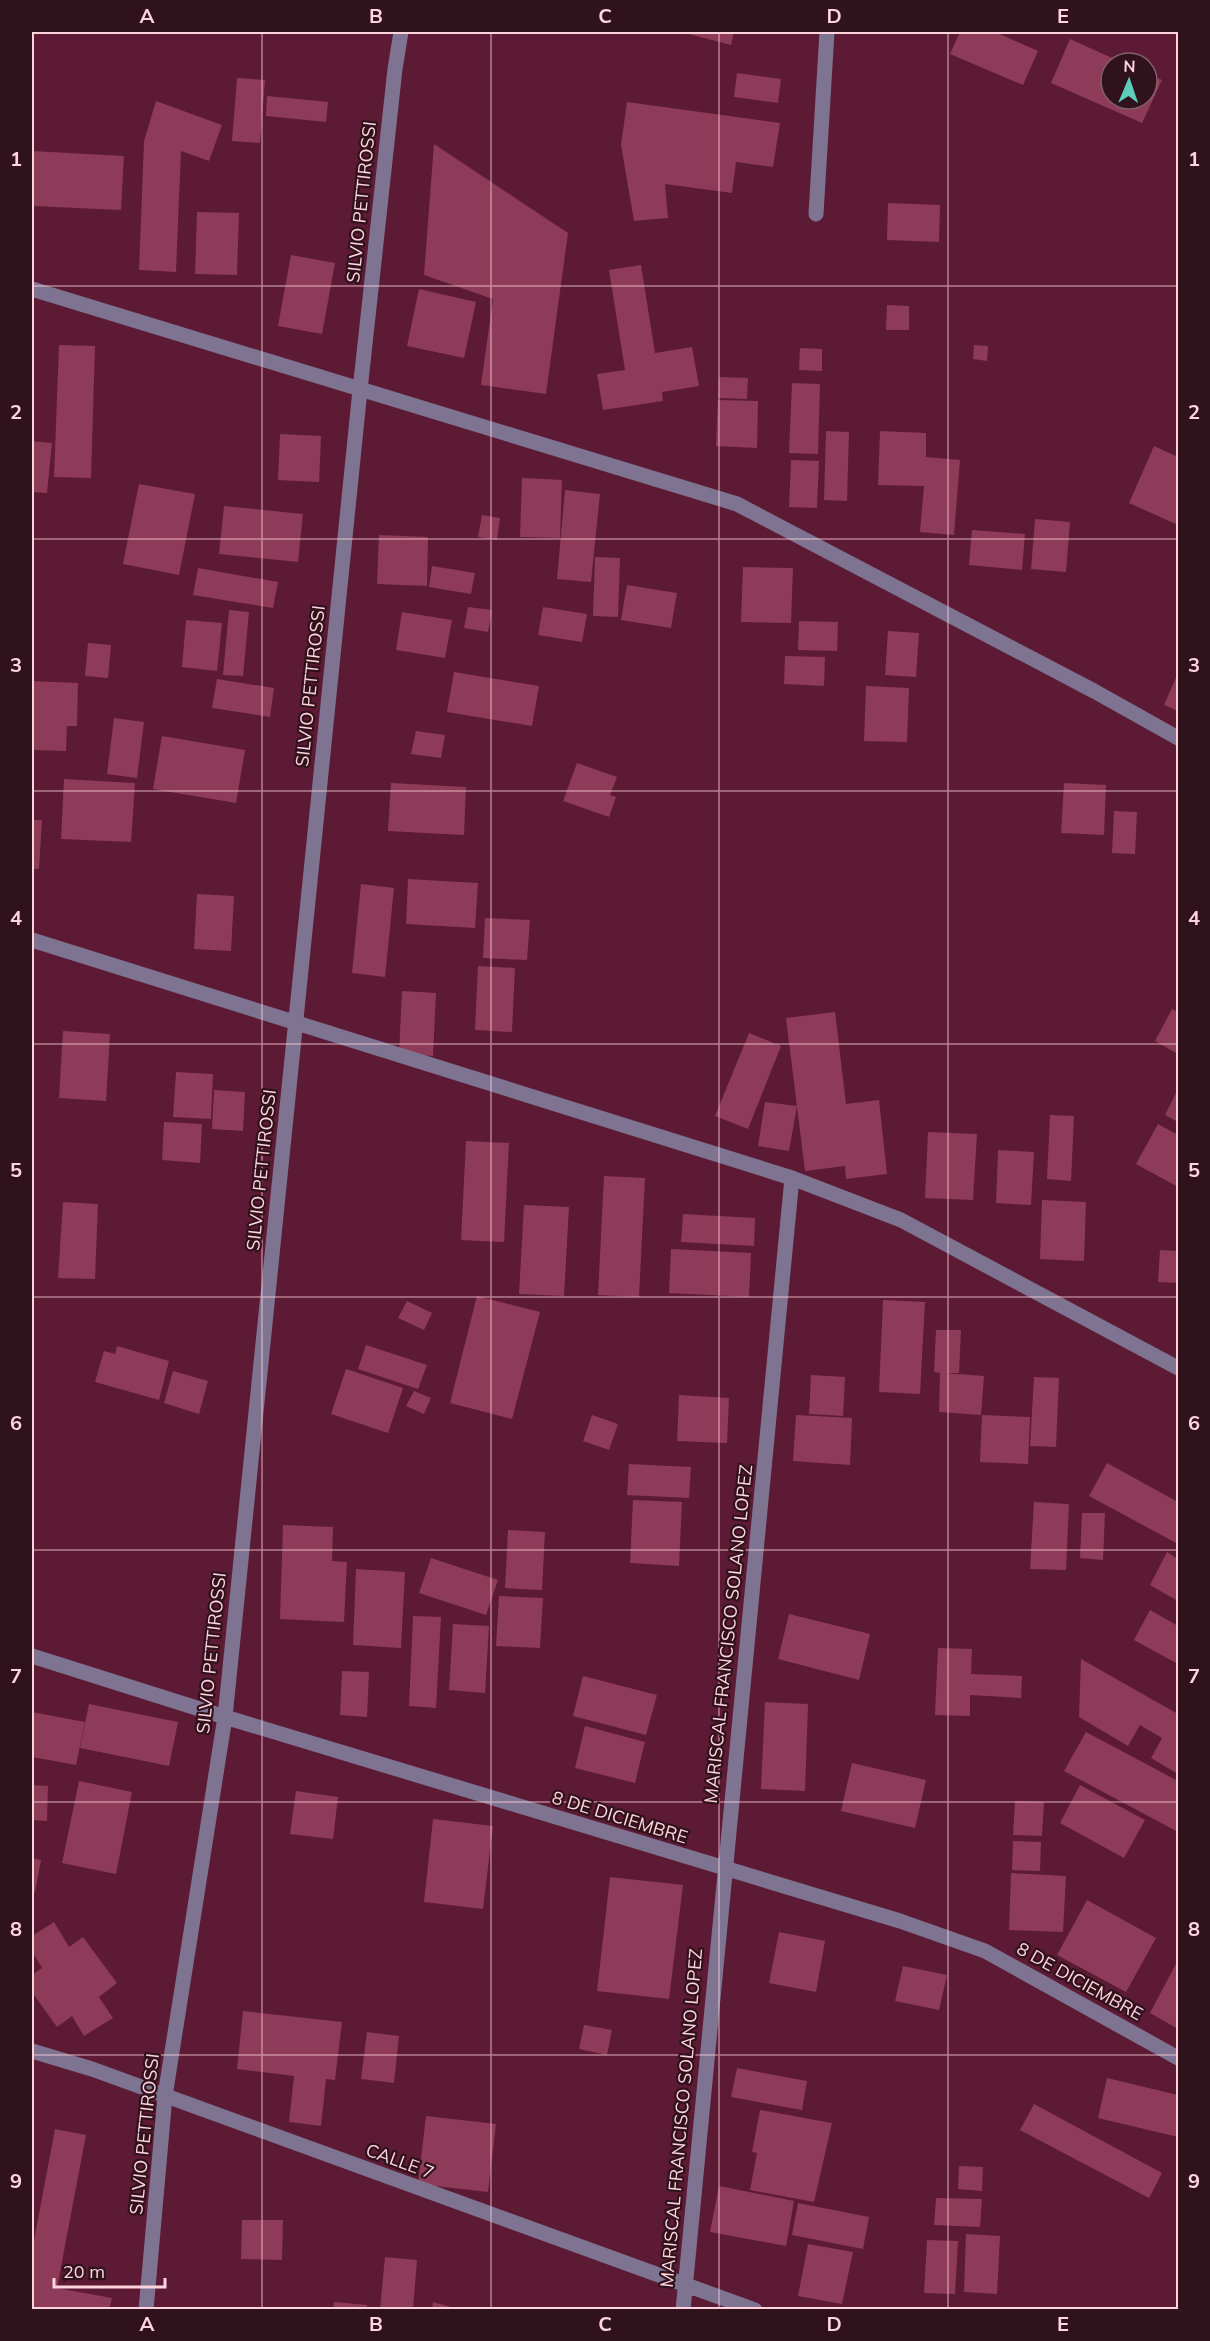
<svg xmlns="http://www.w3.org/2000/svg" width="1210" height="2341" font-family="Mulish,sans-serif">
	<style>
		.building { fill: #8d3b58 }
		.lines { fill: none; stroke-linecap: round; stroke-linejoin: round }
		.minor { stroke: #7e7491; stroke-width: 15 }
		.grid { fill: none; stroke: #ffd4df; stroke-width: 1.5; stroke-opacity: 0.55 }
		.labels { text-anchor: middle; dominant-baseline: central; stroke-width: 4.5; stroke-linejoin: round; paint-order: stroke }
		.street-label { font-size: 18px; fill: #ffd4df; stroke: #30121c }
		.neatline { fill: none; stroke: #ffd4df; stroke-width: 2 }
		.grid-label { font-size: 20px; text-anchor: middle; font-weight: bold; fill: #ffd4df }
	</style>
	<rect width="100%" height="100%" fill="#5c1a34"/>
	<path class="building" d="M 681,32 L 734,32 L 731,45 Z
		M 960,32 L 995,32 L 1038,51 L 1023,85 L 950,54 Z
		M 1070,39 L 1123,63 L 1111,63 L 1111,99 L 1147,99 L 1147,73 L 1162,80 L 1142,123 L 1051,83 Z
		M 737,73 L 781,79 L 778,103 L 734,97 Z
		M 237,78 L 265,80 L 260,143 L 232,141 Z
		M 267,96 L 328,102 L 326,122 L 266,116 Z
		M 156,101 L 222,125 L 209,161 L 181,151 L 176,272 L 139,270 L 144,141 Z
		M 627,102 L 780,123 L 773,167 L 736,162 L 732,193 L 665,184 L 668,218 L 634,221 L 621,145 Z
		M 434,144 L 568,233 L 546,394 L 481,385 L 493,299 L 424,275 Z
		M 32,151 L 124,156 L 121,210 L 32,206 Z
		M 888,203 L 940,205 L 939,242 L 887,240 Z
		M 197,212 L 239,213 L 237,275 L 195,274 Z
		M 291,255 L 335,263 L 322,334 L 278,326 Z
		M 641,265 L 655,353 L 692,347 L 699,386 L 662,392 L 663,401 L 603,410 L 597,374 L 625,370 L 609,270 Z
		M 419,289 L 476,302 L 464,358 L 407,346 Z
		M 887,305 L 909,306 L 909,330 L 886,330 Z
		M 59,345 L 95,346 L 91,478 L 54,477 Z
		M 974,345 L 988,346 L 987,361 L 973,359 Z
		M 800,348 L 822,349 L 822,371 L 799,370 Z
		M 719,377 L 748,378 L 747,399 L 718,398 Z
		M 792,383 L 820,384 L 818,454 L 789,453 Z
		M 718,400 L 758,401 L 757,448 L 716,446 Z
		M 826,431 L 849,432 L 847,501 L 824,500 Z
		M 880,431 L 926,433 L 926,457 L 960,460 L 954,535 L 920,532 L 924,486 L 878,485 Z
		M 280,434 L 321,436 L 319,482 L 278,480 Z
		M 32,441 L 52,443 L 47,493 L 32,492 Z
		M 1154,446 L 1178,457 L 1178,525 L 1129,503 Z
		M 791,460 L 819,461 L 817,508 L 789,507 Z
		M 522,478 L 562,480 L 560,538 L 520,537 Z
		M 139,484 L 195,494 L 179,575 L 123,564 Z
		M 565,490 L 600,494 L 591,582 L 557,579 Z
		M 224,506 L 303,514 L 298,562 L 219,554 Z
		M 482,515 L 500,518 L 497,540 L 478,537 Z
		M 1035,519 L 1070,522 L 1066,572 L 1031,569 Z
		M 972,530 L 1025,534 L 1022,570 L 969,565 Z
		M 379,535 L 428,537 L 427,586 L 377,584 Z
		M 595,557 L 620,558 L 618,617 L 593,616 Z
		M 432,566 L 475,573 L 471,594 L 429,587 Z
		M 743,567 L 793,568 L 791,623 L 741,622 Z
		M 198,568 L 278,582 L 273,608 L 193,595 Z
		M 627,585 L 677,593 L 671,628 L 621,620 Z
		M 468,607 L 492,610 L 488,632 L 464,628 Z
		M 543,607 L 587,614 L 582,642 L 538,635 Z
		M 229,610 L 249,612 L 243,676 L 223,675 Z
		M 402,612 L 452,620 L 445,658 L 396,650 Z
		M 186,620 L 222,623 L 217,671 L 182,667 Z
		M 799,621 L 838,622 L 837,651 L 798,650 Z
		M 888,631 L 919,633 L 916,677 L 885,675 Z
		M 88,643 L 111,645 L 108,678 L 85,676 Z
		M 785,656 L 825,657 L 824,686 L 784,684 Z
		M 454,672 L 539,686 L 532,726 L 447,712 Z
		M 1178,673 L 1178,711 L 1164,705 Z
		M 217,679 L 274,688 L 270,717 L 212,708 Z
		M 32,681 L 78,683 L 77,726 L 67,726 L 66,751 L 32,750 Z
		M 866,686 L 909,688 L 907,742 L 864,741 Z
		M 114,718 L 144,722 L 137,778 L 107,774 Z
		M 416,731 L 445,735 L 441,758 L 411,754 Z
		M 162,736 L 245,750 L 236,803 L 153,789 Z
		M 577,763 L 617,777 L 610,795 L 616,797 L 609,817 L 563,801 Z
		M 64,779 L 135,783 L 131,842 L 61,839 Z
		M 391,783 L 466,787 L 464,835 L 388,831 Z
		M 1064,783 L 1106,785 L 1104,835 L 1061,833 Z
		M 1114,811 L 1137,812 L 1135,854 L 1112,853 Z
		M 32,820 L 42,820 L 39,869 L 32,869 Z
		M 408,879 L 478,883 L 475,928 L 406,924 Z
		M 361,884 L 394,888 L 385,977 L 352,973 Z
		M 197,894 L 234,896 L 231,951 L 194,949 Z
		M 485,918 L 530,920 L 527,960 L 483,958 Z
		M 478,966 L 515,968 L 512,1032 L 475,1030 Z
		M 402,991 L 436,993 L 433,1056 L 399,1054 Z
		M 1172,1009 L 1178,1012 L 1178,1054 L 1155,1041 Z
		M 835,1012 L 846,1104 L 879,1100 L 887,1174 L 846,1179 L 845,1166 L 805,1171 L 786,1018 Z
		M 63,1031 L 110,1034 L 106,1101 L 59,1098 Z
		M 749,1033 L 781,1046 L 748,1129 L 715,1116 Z
		M 176,1072 L 213,1074 L 211,1119 L 173,1117 Z
		M 1178,1089 L 1178,1122 L 1165,1115 Z
		M 214,1090 L 245,1092 L 243,1131 L 212,1129 Z
		M 765,1102 L 797,1106 L 789,1151 L 758,1146 Z
		M 1050,1115 L 1074,1116 L 1071,1181 L 1047,1179 Z
		M 164,1122 L 202,1124 L 200,1163 L 162,1160 Z
		M 1158,1124 L 1178,1135 L 1178,1187 L 1136,1164 Z
		M 928,1132 L 977,1134 L 973,1200 L 925,1198 Z
		M 466,1141 L 509,1143 L 504,1242 L 461,1240 Z
		M 998,1150 L 1034,1152 L 1031,1205 L 996,1203 Z
		M 604,1176 L 645,1178 L 639,1297 L 598,1295 Z
		M 1042,1200 L 1086,1202 L 1084,1261 L 1040,1259 Z
		M 63,1202 L 98,1204 L 95,1279 L 58,1278 Z
		M 524,1205 L 569,1207 L 564,1296 L 519,1294 Z
		M 683,1214 L 755,1218 L 754,1246 L 681,1242 Z
		M 671,1249 L 751,1253 L 749,1297 L 669,1293 Z
		M 1160,1250 L 1178,1251 L 1178,1283 L 1158,1282 Z
		M 477,1296 L 540,1312 L 512,1419 L 450,1403 Z
		M 883,1300 L 925,1302 L 920,1394 L 879,1392 Z
		M 407,1301 L 432,1313 L 424,1330 L 398,1318 Z
		M 936,1330 L 961,1330 L 959,1373 L 944,1373 L 984,1376 L 981,1415 L 939,1412 L 940,1373 L 934,1372 Z
		M 366,1345 L 427,1365 L 418,1389 L 358,1369 Z
		M 117,1346 L 169,1361 L 159,1400 L 95,1382 L 104,1351 L 115,1354 Z
		M 346,1369 L 403,1388 L 388,1433 L 331,1414 Z
		M 173,1371 L 208,1381 L 199,1414 L 164,1403 Z
		M 811,1375 L 845,1377 L 843,1416 L 809,1414 Z
		M 1034,1377 L 1059,1378 L 1056,1447 L 1030,1446 Z
		M 414,1391 L 431,1398 L 424,1414 L 406,1406 Z
		M 679,1395 L 729,1398 L 727,1443 L 677,1441 Z
		M 592,1415 L 618,1424 L 609,1450 L 583,1441 Z
		M 796,1415 L 852,1418 L 850,1465 L 793,1461 Z
		M 982,1415 L 1030,1417 L 1028,1464 L 980,1462 Z
		M 1107,1463 L 1178,1502 L 1178,1544 L 1089,1496 Z
		M 629,1464 L 691,1467 L 689,1498 L 627,1495 Z
		M 633,1500 L 682,1502 L 679,1566 L 630,1563 Z
		M 1034,1502 L 1069,1504 L 1066,1570 L 1030,1569 Z
		M 1082,1513 L 1105,1513 L 1103,1560 L 1080,1558 Z
		M 283,1525 L 333,1527 L 332,1561 L 347,1562 L 344,1622 L 280,1619 Z
		M 508,1530 L 545,1532 L 542,1590 L 505,1588 Z
		M 1167,1552 L 1178,1559 L 1178,1601 L 1150,1585 Z
		M 431,1558 L 498,1580 L 486,1615 L 419,1593 Z
		M 356,1569 L 405,1572 L 401,1648 L 353,1645 Z
		M 499,1596 L 543,1598 L 540,1648 L 496,1646 Z
		M 1150,1610 L 1178,1626 L 1178,1664 L 1134,1640 Z
		M 789,1614 L 870,1634 L 859,1680 L 778,1659 Z
		M 413,1616 L 441,1617 L 436,1708 L 409,1706 Z
		M 453,1624 L 489,1626 L 485,1693 L 449,1690 Z
		M 938,1648 L 972,1649 L 971,1674 L 1022,1676 L 1021,1698 L 970,1695 L 970,1716 L 935,1715 Z
		M 1081,1659 L 1178,1714 L 1178,1774 L 1151,1758 L 1162,1738 L 1140,1725 L 1128,1746 L 1079,1717 Z
		M 342,1671 L 369,1672 L 367,1717 L 340,1715 Z
		M 583,1676 L 657,1695 L 646,1735 L 573,1716 Z
		M 765,1702 L 808,1704 L 805,1791 L 761,1789 Z
		M 89,1704 L 178,1722 L 169,1766 L 80,1748 Z
		M 32,1712 L 85,1722 L 76,1765 L 32,1757 Z
		M 585,1726 L 645,1742 L 635,1783 L 575,1768 Z
		M 1086,1732 L 1178,1781 L 1178,1832 L 1064,1771 Z
		M 852,1763 L 926,1780 L 915,1828 L 841,1811 Z
		M 79,1781 L 132,1792 L 116,1874 L 62,1863 Z
		M 32,1785 L 48,1786 L 47,1821 L 32,1820 Z
		M 1080,1785 L 1145,1820 L 1124,1858 L 1060,1823 Z
		M 296,1791 L 338,1797 L 333,1839 L 290,1834 Z
		M 1015,1801 L 1044,1802 L 1042,1836 L 1013,1835 Z
		M 433,1819 L 493,1826 L 483,1909 L 424,1902 Z
		M 1013,1841 L 1041,1842 L 1040,1871 L 1012,1870 Z
		M 32,1858 L 41,1860 L 35,1892 L 32,1891 Z
		M 1011,1873 L 1066,1876 L 1063,1932 L 1009,1930 Z
		M 610,1877 L 683,1885 L 669,1999 L 597,1991 Z
		M 1087,1900 L 1156,1938 L 1126,1992 L 1057,1955 Z
		M 54,1922 L 69,1947 L 83,1937 L 117,1983 L 99,1997 L 113,2018 L 84,2036 L 72,2016 L 57,2027 L 32,1992 L 32,1975 L 42,1968 L 32,1951 L 32,1936 Z
		M 779,1932 L 825,1941 L 816,1992 L 769,1983 Z
		M 1178,1960 L 1178,2029 L 1150,2013 Z
		M 903,1966 L 947,1975 L 939,2010 L 895,2001 Z
		M 243,2011 L 342,2022 L 335,2080 L 326,2079 L 321,2126 L 289,2122 L 294,2076 L 237,2069 Z
		M 584,2025 L 612,2030 L 607,2055 L 579,2049 Z
		M 367,2032 L 399,2036 L 394,2083 L 361,2079 Z
		M 737,2068 L 807,2081 L 802,2110 L 731,2097 Z
		M 1107,2078 L 1178,2095 L 1178,2137 L 1098,2118 Z
		M 1034,2104 L 1162,2173 L 1149,2198 L 1020,2130 Z
		M 760,2110 L 832,2123 L 814,2202 L 750,2190 L 757,2153 L 752,2152 Z
		M 426,2116 L 496,2124 L 488,2192 L 418,2184 Z
		M 55,2129 L 86,2135 L 57,2288 L 112,2298 L 109,2310 L 32,2310 L 32,2251 Z
		M 959,2166 L 983,2167 L 982,2191 L 958,2189 Z
		M 719,2186 L 794,2201 L 786,2246 L 710,2232 Z
		M 936,2198 L 982,2199 L 980,2227 L 934,2225 Z
		M 798,2203 L 869,2217 L 863,2249 L 792,2235 Z
		M 242,2220 L 283,2220 L 282,2260 L 241,2259 Z
		M 966,2234 L 1000,2236 L 997,2294 L 964,2292 Z
		M 927,2240 L 958,2241 L 955,2294 L 924,2293 Z
		M 808,2244 L 853,2252 L 842,2304 L 798,2296 Z
		M 385,2257 L 417,2260 L 413,2310 L 380,2310 Z
		M 334,2302 L 367,2305 L 366,2310 L 333,2310 Z
		M 433,2302 L 458,2309 L 458,2310 L 432,2310 Z"/>
	<g class="lines">
		<path class="minor" d="M 816,214 L 827,32
			M 32,289 L 737,504 L 1094,691 L 1178,738
			M 32,940 L 792,1178 L 901,1220 L 1178,1368
			M 32,1656 L 225,1717 L 900,1921 L 985,1951 L 1178,2058
			M 32,2051 L 92,2069 L 755,2310
			M 146,2310 L 165,2096 L 225,1717 L 360,390 L 395,69 L 401,32
			M 683,2310 L 792,1178"/>
	</g>
	<path class="grid" d="M 262,32 L 262,2310M 491,32 L 491,2310M 719,32 L 719,2310M 948,32 L 948,2310M 32,286 L 1178,286M 32,539 L 1178,539M 32,791 L 1178,791M 32,1044 L 1178,1044M 32,1297 L 1178,1297M 32,1550 L 1178,1550M 32,1802 L 1178,1802M 32,2055 L 1178,2055"/>
	<g class="labels">
		<g class="street-label">
			<text transform="translate(361 202) rotate(-84)">SILVIO PETTIROSSI</text>
			<text transform="translate(310 686) rotate(-84)">SILVIO PETTIROSSI</text>
			<text transform="translate(261 1170) rotate(-84)">SILVIO PETTIROSSI</text>
			<text transform="translate(728 1634) rotate(-84)">MARISCAL FRANCISCO SOLANO LOPEZ</text>
			<text transform="translate(211 1653) rotate(-84)">SILVIO PETTIROSSI</text>
			<text transform="translate(620 1817) rotate(17)">8 DE DICIEMBRE</text>
			<text transform="translate(1080 1981) rotate(29)">8 DE DICIEMBRE</text>
			<text transform="translate(681 2118) rotate(-85)">MARISCAL FRANCISCO SOLANO LOPEZ</text>
			<text transform="translate(144 2134) rotate(-84)">SILVIO PETTIROSSI</text>
			<text transform="translate(400 2161) rotate(20)">CALLE 7</text>
		</g>
	</g>
	<rect width="1210" height="2341" fill="none" stroke="#30121c" stroke-width="66"/>
	<g transform="translate(1129 81) rotate(2)"><circle r="28" fill="#30121c" stroke="#83606a" stroke-width="1.5"/>
	<path d="M0-4.5L10 22L0 15L-10 22Z" fill="#5cceba"/>
	<text y="-9" font-size="16" font-weight="bold" text-anchor="middle" fill="#ffd4df">N</text>
	</g>
	<path d="M54 2278v9h111v-9" fill="none" stroke="#ffd4df" stroke-width="3"/>
	<text x="63" y="2278" font-size="18" fill="#ffd4df" stroke="#30121c" stroke-width="4.5" paint-order="stroke">20 m</text>
	<rect x="33" y="33" width="1144" height="2275" class="neatline"/>
	<g class="grid-label">
		<text x="147" y="23">A</text>
		<text x="376" y="23">B</text>
		<text x="605" y="23">C</text>
		<text x="834" y="23">D</text>
		<text x="1063" y="23">E</text>
		<text x="16" y="166">1</text>
		<text x="1194" y="166">1</text>
		<text x="16" y="419">2</text>
		<text x="1194" y="419">2</text>
		<text x="16" y="672">3</text>
		<text x="1194" y="672">3</text>
		<text x="16" y="925">4</text>
		<text x="1194" y="925">4</text>
		<text x="16" y="1177">5</text>
		<text x="1194" y="1177">5</text>
		<text x="16" y="1430">6</text>
		<text x="1194" y="1430">6</text>
		<text x="16" y="1683">7</text>
		<text x="1194" y="1683">7</text>
		<text x="16" y="1936">8</text>
		<text x="1194" y="1936">8</text>
		<text x="16" y="2188">9</text>
		<text x="1194" y="2188">9</text>
		<text x="147" y="2331">A</text>
		<text x="376" y="2331">B</text>
		<text x="605" y="2331">C</text>
		<text x="834" y="2331">D</text>
		<text x="1063" y="2331">E</text>
	</g>
</svg>
